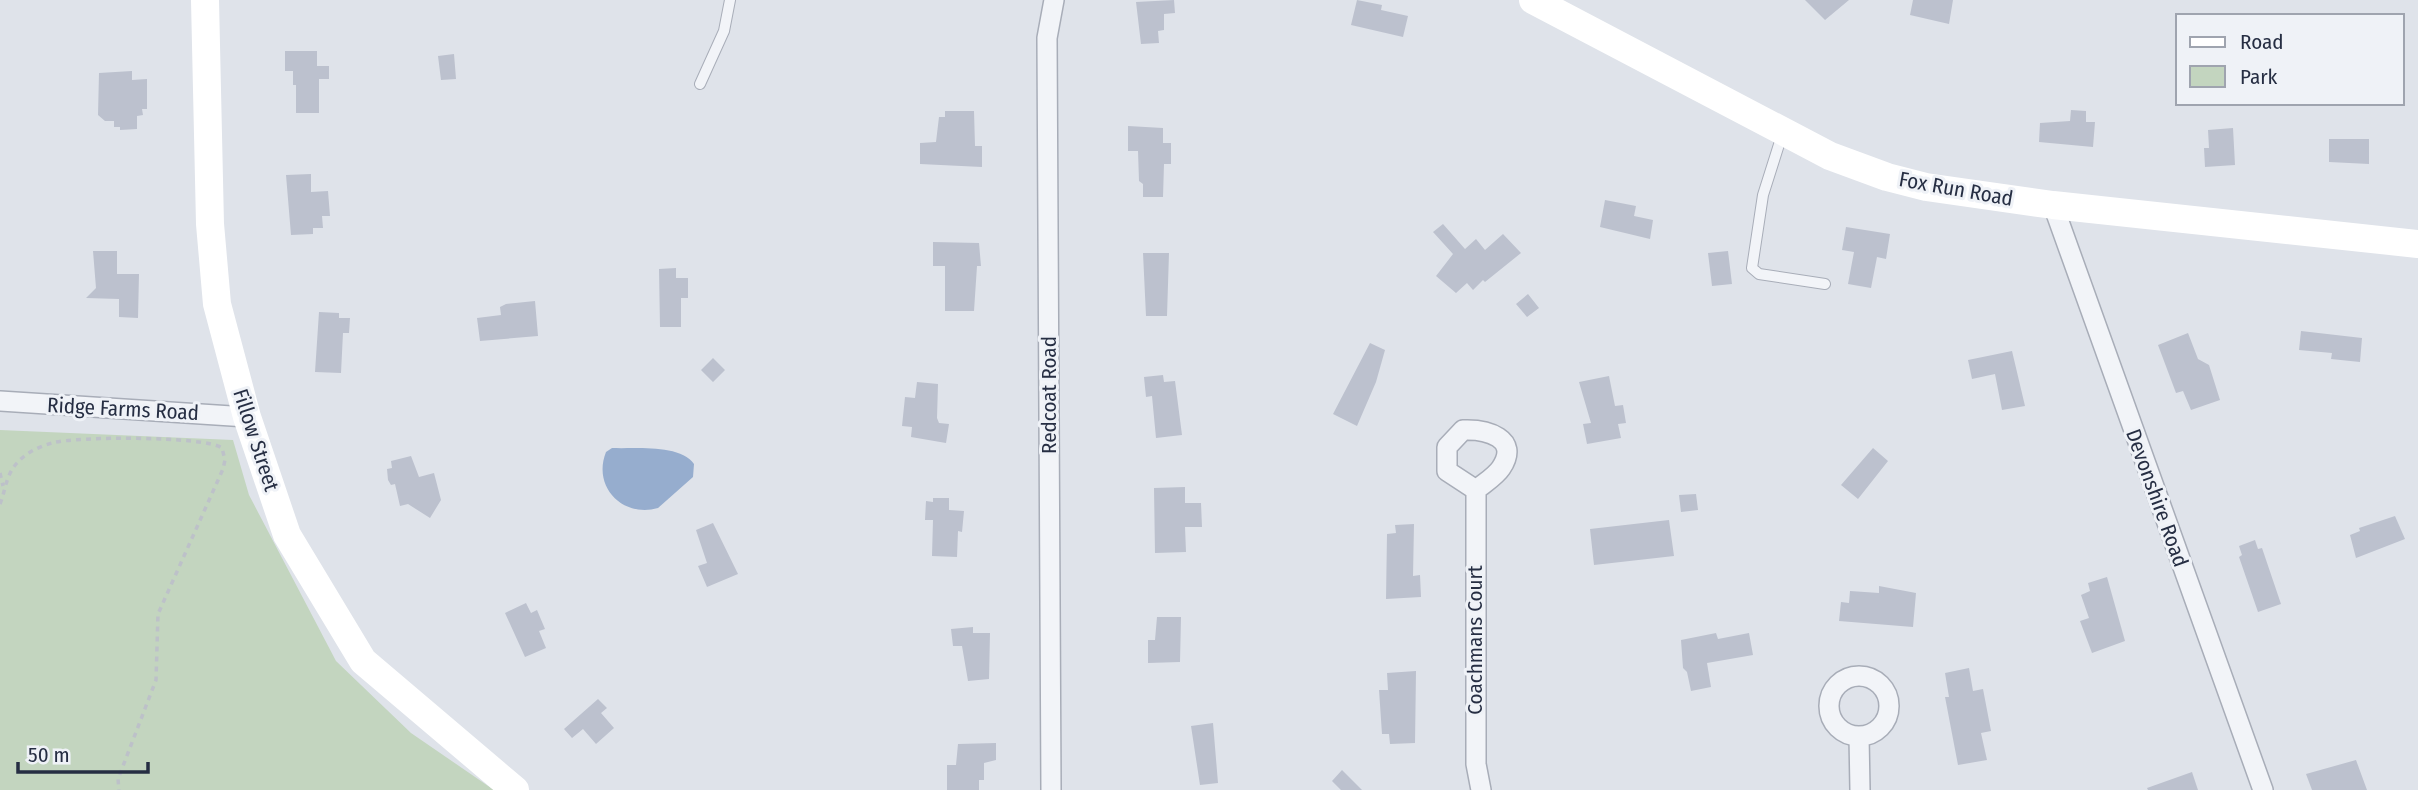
<svg xmlns="http://www.w3.org/2000/svg" width="2418" height="790" font-family="'Fira Sans Condensed',sans-serif">
	<style>
		.green { fill: #c3d5bf }
		.water { fill: #96adce }
		.building { fill: #bcc1ce }
		.lines { fill: none; stroke-linecap: round; stroke-linejoin: round }
		.lane-casing { stroke: #a8adb8; stroke-width: 12 }
		.street-casing { stroke: #a8adb8; stroke-width: 22 }
		.path { stroke: #bdc1c9; stroke-width: 3.5; stroke-dasharray: 5 5; stroke-linecap: butt }
		.lane { stroke: #f2f4f8; stroke-width: 10 }
		.street { stroke: #f2f4f8; stroke-width: 19 }
		.secondary { stroke: #fff; stroke-width: 28 }
		.labels { text-anchor: middle; dominant-baseline: central; stroke-width: 6; stroke-linejoin: round; paint-order: stroke }
		.street-label { font-size: 21px; fill: #262e43; stroke: #eff2f7 }
	</style>
	<rect width="100%" height="100%" fill="#dfe3ea"/>
	<path class="green" d="M 0,430 L 233,440 L 249,495 L 336,661 L 411,733 L 494,790 L 0,790 Z"/>
	<path class="water" d="M 612,448 C 635,449 680,444 694,464 L 693,477 L 658,508 C 623,518 592,487 606,452 Z"/>
	<path class="building" d="M 1174,0 L 1175,13 L 1164,14 L 1164,30 L 1158,31 L 1159,43 L 1141,44 L 1136,2 Z
		M 1357,0 L 1382,5 L 1381,10 L 1408,16 L 1403,37 L 1351,25 Z
		M 1805,0 L 1849,0 L 1825,20 Z
		M 1913,0 L 1953,0 L 1949,24 L 1910,15 Z
		M 285,51 L 317,51 L 317,66 L 329,66 L 329,79 L 319,79 L 319,113 L 296,113 L 296,85 L 293,85 L 293,71 L 285,71 Z
		M 454,54 L 456,79 L 441,80 L 438,56 Z
		M 132,71 L 132,80 L 147,79 L 147,109 L 142,109 L 143,115 L 137,116 L 137,129 L 120,130 L 120,127 L 114,127 L 114,121 L 105,121 L 98,115 L 99,73 Z
		M 2071,110 L 2086,111 L 2086,122 L 2095,122 L 2093,147 L 2039,142 L 2040,123 L 2070,121 Z
		M 945,111 L 974,111 L 975,146 L 982,146 L 982,167 L 920,164 L 920,143 L 936,142 L 939,117 L 945,117 Z
		M 1128,126 L 1163,128 L 1163,143 L 1171,143 L 1171,164 L 1164,164 L 1163,197 L 1143,197 L 1143,184 L 1139,181 L 1138,151 L 1128,151 Z
		M 2233,128 L 2235,165 L 2205,167 L 2204,148 L 2209,148 L 2208,130 Z
		M 2329,139 L 2369,139 L 2369,164 L 2329,162 Z
		M 311,174 L 311,192 L 328,191 L 330,216 L 322,216 L 323,228 L 313,228 L 313,234 L 291,235 L 286,175 Z
		M 1605,200 L 1636,206 L 1634,216 L 1653,220 L 1650,239 L 1600,227 Z
		M 1443,224 L 1465,249 L 1476,239 L 1485,250 L 1503,234 L 1521,253 L 1485,282 L 1483,280 L 1473,290 L 1467,283 L 1456,293 L 1436,276 L 1453,254 L 1433,232 Z
		M 1846,227 L 1890,234 L 1886,259 L 1877,257 L 1871,288 L 1848,284 L 1854,252 L 1842,250 Z
		M 933,242 L 979,243 L 981,266 L 977,266 L 974,311 L 945,311 L 945,266 L 933,266 Z
		M 93,251 L 117,251 L 117,274 L 139,274 L 138,318 L 119,317 L 119,299 L 86,298 L 96,288 Z
		M 1728,251 L 1732,284 L 1712,286 L 1708,253 Z
		M 1143,253 L 1169,253 L 1167,316 L 1146,316 Z
		M 676,268 L 676,278 L 688,278 L 688,298 L 681,298 L 681,327 L 660,327 L 659,269 Z
		M 1528,294 L 1539,308 L 1527,317 L 1516,304 Z
		M 535,301 L 538,336 L 480,341 L 477,318 L 501,315 L 500,307 L 506,304 Z
		M 319,312 L 339,313 L 339,318 L 350,318 L 349,333 L 343,333 L 341,373 L 315,372 Z
		M 2301,331 L 2362,338 L 2360,362 L 2331,359 L 2332,353 L 2299,350 Z
		M 2188,333 L 2198,359 L 2209,365 L 2220,400 L 2191,410 L 2183,391 L 2176,393 L 2158,345 Z
		M 1370,343 L 1385,350 L 1376,382 L 1357,426 L 1333,414 Z
		M 2012,351 L 2025,406 L 2002,410 L 1995,374 L 1972,379 L 1968,360 Z
		M 713,358 L 725,370 L 713,382 L 701,370 Z
		M 1163,375 L 1164,382 L 1175,381 L 1182,435 L 1156,438 L 1152,396 L 1146,397 L 1144,377 Z
		M 1609,376 L 1615,406 L 1623,405 L 1626,423 L 1618,424 L 1621,438 L 1587,444 L 1583,424 L 1591,423 L 1579,382 Z
		M 917,382 L 938,384 L 937,418 L 939,423 L 949,424 L 946,443 L 911,437 L 912,427 L 902,426 L 905,397 L 915,398 Z
		M 1873,448 L 1888,461 L 1858,499 L 1841,485 Z
		M 411,456 L 419,477 L 434,473 L 441,500 L 430,518 L 408,504 L 400,506 L 395,484 L 391,485 L 388,480 L 387,469 L 392,468 L 391,461 Z
		M 1185,487 L 1185,503 L 1201,503 L 1202,527 L 1185,527 L 1186,552 L 1155,553 L 1154,488 Z
		M 1696,494 L 1698,510 L 1681,512 L 1679,495 Z
		M 933,498 L 949,498 L 949,510 L 964,511 L 962,532 L 958,531 L 957,557 L 932,556 L 933,520 L 925,520 L 926,501 L 933,502 Z
		M 2395,516 L 2405,539 L 2356,558 L 2350,535 L 2360,531 L 2359,528 Z
		M 1669,520 L 1674,556 L 1594,565 L 1590,529 Z
		M 713,523 L 738,574 L 707,587 L 698,566 L 707,563 L 696,530 Z
		M 1414,524 L 1413,576 L 1420,575 L 1421,597 L 1386,599 L 1387,534 L 1396,533 L 1395,525 Z
		M 2255,540 L 2258,549 L 2262,548 L 2281,604 L 2258,612 L 2239,557 L 2242,555 L 2239,546 Z
		M 2107,577 L 2125,641 L 2092,653 L 2080,621 L 2089,618 L 2081,595 L 2090,591 L 2088,583 Z
		M 1879,586 L 1916,593 L 1913,627 L 1839,621 L 1841,602 L 1849,603 L 1850,591 L 1879,593 Z
		M 526,603 L 531,613 L 537,610 L 545,629 L 539,631 L 546,648 L 525,657 L 505,613 Z
		M 1157,617 L 1181,617 L 1180,662 L 1148,663 L 1148,640 L 1155,640 Z
		M 973,627 L 973,633 L 990,633 L 989,679 L 968,681 L 962,646 L 953,646 L 951,629 Z
		M 1716,633 L 1718,639 L 1749,633 L 1753,655 L 1707,663 L 1711,687 L 1691,691 L 1687,672 L 1683,668 L 1681,640 Z
		M 1969,668 L 1973,691 L 1983,689 L 1991,731 L 1981,733 L 1987,760 L 1958,765 L 1945,697 L 1949,697 L 1945,673 Z
		M 1416,671 L 1415,743 L 1390,744 L 1389,734 L 1382,734 L 1379,690 L 1388,690 L 1387,673 Z
		M 598,699 L 607,708 L 601,713 L 614,728 L 596,744 L 583,729 L 572,738 L 564,729 Z
		M 1213,723 L 1218,783 L 1200,785 L 1191,726 Z
		M 996,743 L 996,760 L 984,763 L 984,780 L 979,780 L 979,790 L 947,790 L 947,765 L 956,765 L 958,744 Z
		M 2356,760 L 2367,790 L 2312,790 L 2306,774 Z
		M 1342,770 L 1362,790 L 1341,790 L 1332,781 Z
		M 2192,772 L 2198,790 L 2148,790 L 2147,788 Z"/>
	<g class="lines">
		<g class="lane-casing">
			<path id="lane" d="M 700,84 L 724,31 L 730,0
				M 1782,135 L 1763,195 L 1752,268 L 1759,274 L 1825,284"/>
		</g>
		<g class="street-casing">
			<path id="street" d="M 2053,205 L 2263,790
				M 0,401 L 247,417
				M 1476,490 L 1447,471 L 1447,447 L 1463,430 C 1486,429 1521,438 1501,468 C 1495,477 1484,483 1476,490 L 1476,764 L 1481,790
				M1829 706a30 30 0 1 1 60 0a30 30 0 1 1-60 0Z
				M 1859,736 L 1860,790
				M 1051,790 L 1047,38 L 1054,0"/>
		</g>
		<path class="path" d="M 0,473 L 3,486
			M 0,504 C 6,489 6,473 19,461 C 27,452 41,446 52,443 C 75,436 206,436 222,448 L 225,460 L 223,469 L 158,614 L 156,680 L 118,779 L 119,790"/>
		<use href="#lane" class="lane"/>
		<use href="#street" class="street"/>
		<path class="secondary" d="M 205,0 L 210,224 L 217,304 L 247,417 L 287,535 L 363,661 L 515,790
			M 1533,0 L 1830,156 L 1887,177 L 1926,187 L 2053,205 L 2418,244"/>
	</g>
	<g class="labels">
		<g class="street-label">
			<text transform="translate(1956 189) rotate(10)">Fox Run Road</text>
			<text transform="translate(1049 395) rotate(-90)">Redcoat Road</text>
			<text transform="translate(123 409) rotate(3)">Ridge Farms Road</text>
			<text transform="translate(256 440) rotate(72)">Fillow Street</text>
			<text transform="translate(2157 498) rotate(70)">Devonshire Road</text>
			<text transform="translate(1475 640) rotate(-90)">Coachmans Court</text>
		</g>
	</g>
	<rect x="2176" y="14" width="228" height="91" fill="#eff2f7" stroke="#9fa4af" stroke-width="2"/>
	<rect x="2190" y="37" width="35" height="10" fill="#ffffff" stroke="#9fa4af" stroke-width="2"/>
	<text x="2240" y="49" font-size="21" fill="#262e43">Road</text>
	<rect x="2190" y="66" width="35" height="21" fill="#c3d5bf" stroke="#9fa4af" stroke-width="2"/>
	<text x="2240" y="84" font-size="21" fill="#262e43">Park</text>
	<path d="M18 762v10h130v-10" fill="none" stroke="#262e43" stroke-width="3.5"/>
	<text x="28" y="762" font-size="21" fill="#262e43" stroke="#eff2f7" stroke-width="5" paint-order="stroke">50 m</text>
</svg>
